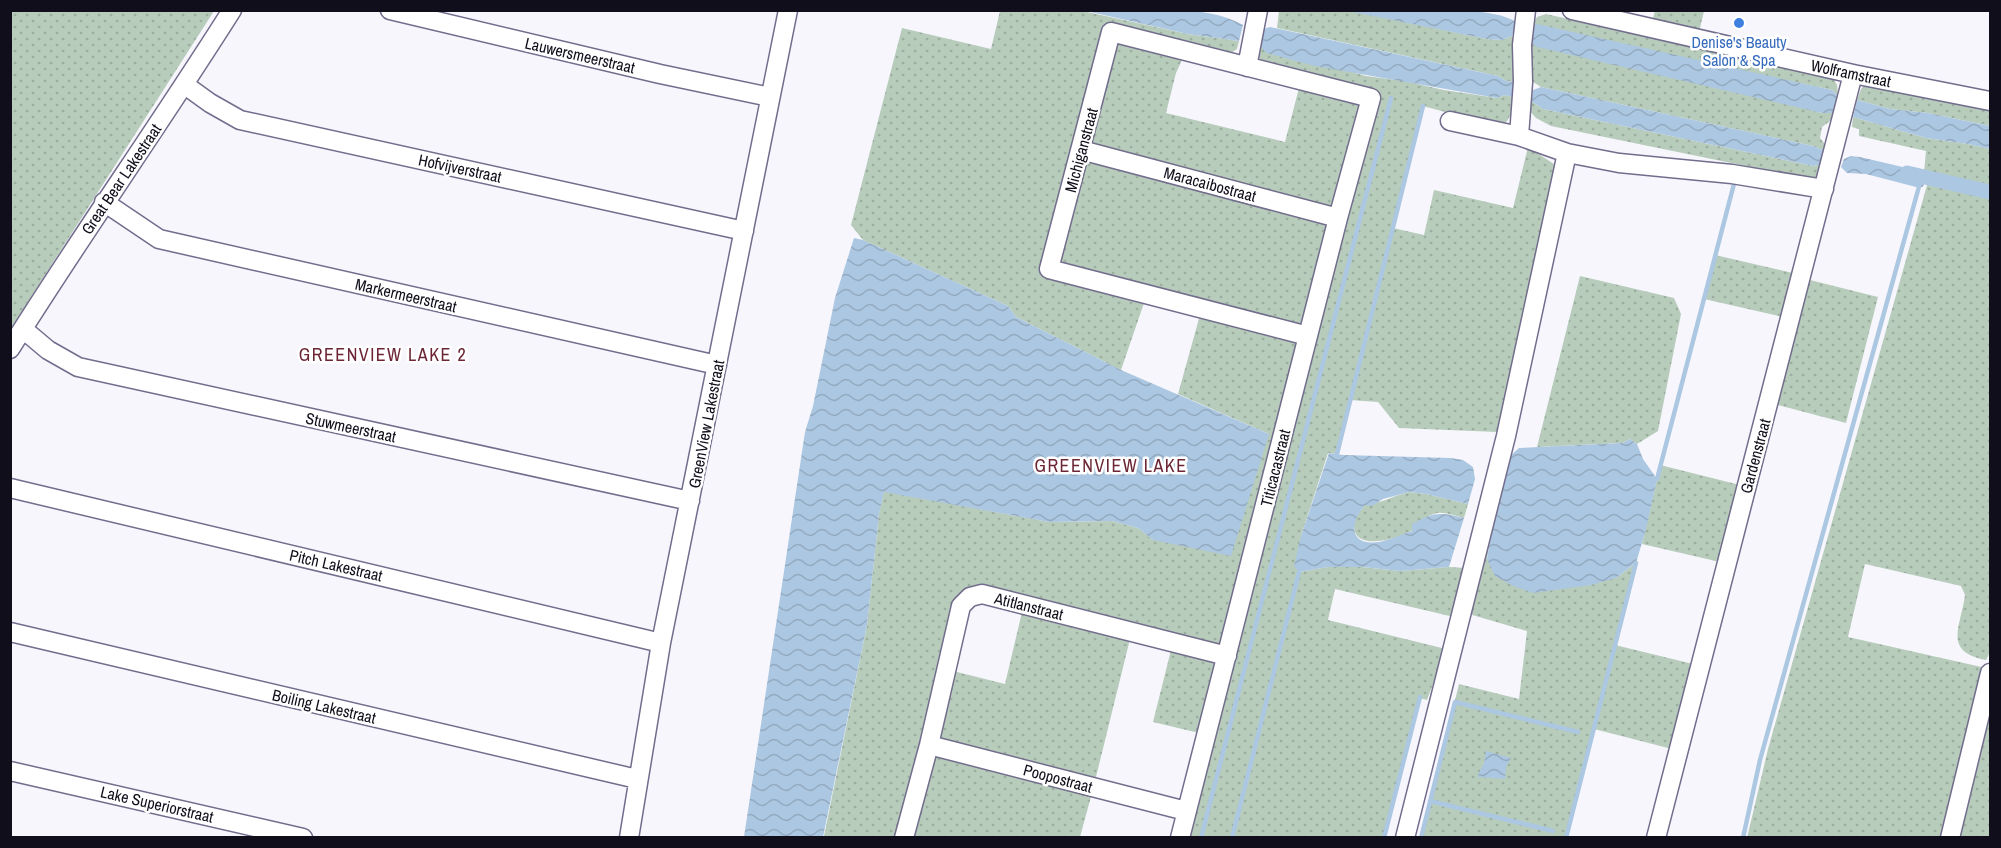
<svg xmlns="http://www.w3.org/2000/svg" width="2001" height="848" font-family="'Archivo Narrow',sans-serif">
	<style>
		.grass { fill: url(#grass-dots) }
		.water { fill: url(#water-waves) }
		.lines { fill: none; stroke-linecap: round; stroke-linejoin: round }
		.stream { stroke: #acc7e1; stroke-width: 4.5 }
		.canal { stroke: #acc7e1; stroke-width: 15 }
		.minor-casing { stroke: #726d8c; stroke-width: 21 }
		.minor { stroke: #fff; stroke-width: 18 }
		.shop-dot { fill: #3f7fe0; stroke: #fff; stroke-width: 2 }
		.labels { text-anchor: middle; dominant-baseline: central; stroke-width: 5; stroke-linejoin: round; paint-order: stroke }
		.shop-label { font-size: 16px; fill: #366cbe; stroke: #fff }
		.street-label { font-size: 16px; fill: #100e1a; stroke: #fff }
		.neighbourhood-label { font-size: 18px; letter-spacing: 1.5px; fill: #6b2534; stroke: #fff }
	</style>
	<defs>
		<pattern id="grass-dots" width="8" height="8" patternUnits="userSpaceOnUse" patternTransform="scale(1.5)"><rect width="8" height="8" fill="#b7ccbb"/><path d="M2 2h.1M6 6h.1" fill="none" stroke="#9caea0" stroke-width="1.8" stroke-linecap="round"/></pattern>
		<pattern id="water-waves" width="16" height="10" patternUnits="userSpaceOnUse" patternTransform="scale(1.5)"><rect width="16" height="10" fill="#acc7e1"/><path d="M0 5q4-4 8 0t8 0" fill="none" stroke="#93aac0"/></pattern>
	</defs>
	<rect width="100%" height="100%" fill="#f7f6fd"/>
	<path class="grass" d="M 11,10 L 214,11 L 11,328 L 10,11 Z
		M 1078,10 L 1188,34 L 1239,41 L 1237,49 L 1231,53 L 1107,24 L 1042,273 L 1144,303 L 1121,370 L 1016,317 L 1008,306 L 863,240 L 851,225 L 902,28 L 991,49 L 1000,11 Z
		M 1348,10 L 1487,39 L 1502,40 L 1512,36 L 1515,58 L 1514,82 L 1506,81 L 1498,76 L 1277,28 L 1279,11 Z
		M 1655,11 L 1704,11 L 1699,32 L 1652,22 Z
		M 1546,14 L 1833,78 L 1837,85 L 1838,96 L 1832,90 L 1532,26 L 1537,17 Z
		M 1529,37 L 1822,113 L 1834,113 L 1830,121 L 1822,127 L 1820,138 L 1824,143 L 1825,151 L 1813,146 L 1541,87 L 1530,80 Z
		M 1124,43 L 1176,55 L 1182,60 L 1176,73 L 1166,113 L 1285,142 L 1299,88 L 1354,101 L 1359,105 L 1361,111 L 1335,203 L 1331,207 L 1092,145 L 1091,140 L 1116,46 Z
		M 1260,45 L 1366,76 L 1404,81 L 1444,90 L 1497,98 L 1504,95 L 1514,97 C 1513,109 1511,119 1501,127 L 1423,106 L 1393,228 L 1424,235 L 1434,190 L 1513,208 L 1528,147 L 1557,166 L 1502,428 L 1497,432 L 1399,428 L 1378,402 L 1350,400 L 1337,454 L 1328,453 L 1301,536 L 1299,572 L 1328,567 L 1362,567 L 1400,571 L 1449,567 L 1467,568 L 1454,617 L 1335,589 L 1328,620 L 1446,649 L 1427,700 L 1420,698 L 1384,837 L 1187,838 L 1379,95 L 1263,63 L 1259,58 Z
		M 1867,84 L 1990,111 L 1990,126 L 1928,113 L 1890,109 L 1857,100 L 1861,89 Z
		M 1531,101 L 1543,109 L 1813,166 L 1822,164 L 1817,179 L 1809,179 L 1551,126 L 1536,118 L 1527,108 Z
		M 1853,117 L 1926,138 L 1968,144 L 1990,149 L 1990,652 L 1986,660 C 1942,651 1961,627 1965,595 L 1961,586 L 1865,564 L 1848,637 L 1986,668 L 1944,837 L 1747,838 L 1768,749 L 1929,178 L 1924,172 L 1926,151 L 1859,136 L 1859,129 L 1852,127 Z
		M 1088,161 L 1327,224 L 1329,231 L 1302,326 L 1062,264 L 1061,256 L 1083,166 Z
		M 1715,255 L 1793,273 L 1783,317 L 1704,299 Z
		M 1580,276 L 1674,298 L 1681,314 L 1658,431 L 1637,444 L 1630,439 L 1622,443 L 1537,447 Z
		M 1806,279 L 1878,297 L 1846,423 L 1774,404 Z
		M 1200,315 L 1299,342 L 1224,640 L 1220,645 L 959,597 L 896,837 L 830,838 L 824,836 L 867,625 L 879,513 L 884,491 L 1049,522 L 1112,521 L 1138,528 L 1153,540 L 1269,434 L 1178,394 Z
		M 1660,465 L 1740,485 L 1720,562 L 1642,544 Z
		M 1409,492 L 1426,494 L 1468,504 L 1464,518 C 1456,516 1445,512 1437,513 C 1418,518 1423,524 1411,531 C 1397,539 1353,552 1354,525 C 1354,517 1360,511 1365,505 C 1379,504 1393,496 1409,492 Z
		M 1490,541 L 1487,559 L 1616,578 L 1636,563 L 1615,645 L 1693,664 L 1672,749 L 1594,729 L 1566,837 L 1421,838 L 1459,684 L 1519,699 L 1527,631 L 1469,614 Z
		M 1022,612 L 1130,639 L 1095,781 L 945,742 L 939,738 L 953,671 L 1005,684 Z
		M 1171,650 L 1212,661 L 1216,664 L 1199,733 L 1153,722 Z
		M 1990,691 L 1990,837 L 1954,837 Z
		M 935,755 L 1092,793 L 1080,837 L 909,838 Z"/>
	<path class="water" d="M 1086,11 C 1133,10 1201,2 1243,25 L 1239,41 L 1188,34 Z
		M 1348,11 C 1385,11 1488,3 1516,22 L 1512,36 L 1502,40 L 1487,39 Z
		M 1537,24 L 1832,90 L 1838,96 L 1834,113 L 1822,113 L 1537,47 L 1529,42 L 1532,26 Z
		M 1270,27 L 1498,76 L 1506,81 L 1514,82 L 1514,97 L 1504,95 L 1497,98 L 1315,66 L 1266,53 L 1260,45 L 1263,29 Z
		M 1541,87 L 1813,146 L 1825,151 L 1822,164 L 1813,166 L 1543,109 L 1531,101 L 1533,90 Z
		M 1857,100 L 1890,109 L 1928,113 L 1990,126 L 1990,149 L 1968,144 L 1926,138 L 1853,117 Z
		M 1851,156 L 1860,157 L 1924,172 L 1925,180 L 1923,187 L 1916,187 L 1866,174 L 1847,173 L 1841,167 L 1844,159 Z
		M 854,238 L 863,240 L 1008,306 L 1016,317 L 1121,370 L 1269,434 L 1231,556 L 1153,540 L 1138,528 L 1112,521 L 1049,522 L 884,492 L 879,514 L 867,625 L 823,837 L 744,837 L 805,432 L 813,406 L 835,298 Z
		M 1630,439 L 1637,444 L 1643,459 L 1657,479 L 1646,529 L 1636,563 L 1616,578 L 1591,585 L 1533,593 L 1513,586 L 1495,576 L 1487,559 L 1490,541 L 1509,457 L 1519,448 L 1622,443 Z
		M 1329,453 L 1343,455 L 1451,458 L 1463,460 L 1473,467 L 1475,479 L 1468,504 L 1426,494 L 1409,492 L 1383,499 L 1372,506 L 1365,505 C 1349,524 1349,546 1379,542 C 1390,540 1402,534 1412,531 L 1412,524 C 1434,512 1439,512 1464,518 L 1449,567 L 1400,571 L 1362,567 L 1328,567 L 1299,572 L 1294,566 L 1301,536 Z
		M 1486,751 L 1511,758 L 1506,767 L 1505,779 L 1477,777 L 1484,763 Z"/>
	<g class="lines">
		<path class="stream" d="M 1337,454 L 1423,106
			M 1657,479 L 1735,180
			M 1430,801 L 1553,831
			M 1201,838 L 1391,98
			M 1232,838 L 1299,572
			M 1384,838 L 1420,697
			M 1421,838 L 1455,702 L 1578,732
			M 1566,838 L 1636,563
			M 1743,838 L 1760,760 L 1920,183"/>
		<path class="canal" d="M 1907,173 L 1990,192"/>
		<g class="minor-casing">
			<path id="minor" d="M 390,10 L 660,74 L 770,97
				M 1572,10 L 1853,74 L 1990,101
				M 1247,67 L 1258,10
				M 185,85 L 210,103 L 240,120 L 744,231
				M 1450,121 L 1519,136
				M 1081,150 L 1338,218
				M 1567,153 L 1619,163 L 1732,174 L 1824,189
				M 104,202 L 159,239 L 717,365
				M 23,329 L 48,350 L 78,367 L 690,501
				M 10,349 C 82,234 160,124 232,10
				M 10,488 L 661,643
				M 10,632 L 637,779
				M 929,745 L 1186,811
				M 10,771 L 303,838
				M 629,838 L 661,643 L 788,10
				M 904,838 L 929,745 L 961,606 L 970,597 L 982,594 L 1227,656
				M 1180,838 L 1338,218 L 1371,98 L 1111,32 L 1049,269 L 1308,336
				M 1405,838 L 1506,436 L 1567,153 L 1519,136 L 1523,82 L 1522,45 L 1526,10
				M 1656,838 L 1853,74
				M 1950,838 L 1990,673"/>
		</g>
		<use href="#minor" class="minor"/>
	</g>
	<circle class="shop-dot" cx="1739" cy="23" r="6"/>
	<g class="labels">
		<g class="shop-label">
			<text x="1739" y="42">Denise's Beauty<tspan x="1739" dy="18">Salon &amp; Spa</tspan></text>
		</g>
		<g class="street-label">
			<text transform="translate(580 55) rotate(13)">Lauwersmeerstraat</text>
			<text transform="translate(1851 73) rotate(12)">Wolframstraat</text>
			<text transform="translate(1081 150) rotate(-75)">Michiganstraat</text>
			<text transform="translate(460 168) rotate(12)">Hofvijverstraat</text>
			<text transform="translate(121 179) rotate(-56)">Great Bear Lakestraat</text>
			<text transform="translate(1210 184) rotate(15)">Maracaibostraat</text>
			<text transform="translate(406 295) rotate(13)">Markermeerstraat</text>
			<text transform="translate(706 424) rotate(-79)">GreenView Lakestraat</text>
			<text transform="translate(351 427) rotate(12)">Stuwmeerstraat</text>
			<text transform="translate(1755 456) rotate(-75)">Gardenstraat</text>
			<text transform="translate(1275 468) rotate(-76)">Titicacastraat</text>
			<text transform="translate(336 565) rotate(13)">Pitch Lakestraat</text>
			<text transform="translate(1029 606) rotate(14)">Atitlanstraat</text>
			<text transform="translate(324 706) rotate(13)">Boiling Lakestraat</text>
			<text transform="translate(1058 778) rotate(15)">Poopostraat</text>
			<text transform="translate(157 804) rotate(13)">Lake Superiorstraat</text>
		</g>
		<g class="neighbourhood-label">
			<text x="383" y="354">GREENVIEW LAKE 2</text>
			<text x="1111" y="465">GREENVIEW LAKE</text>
		</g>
	</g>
	<rect width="2001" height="848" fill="none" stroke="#100e1a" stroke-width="24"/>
</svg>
